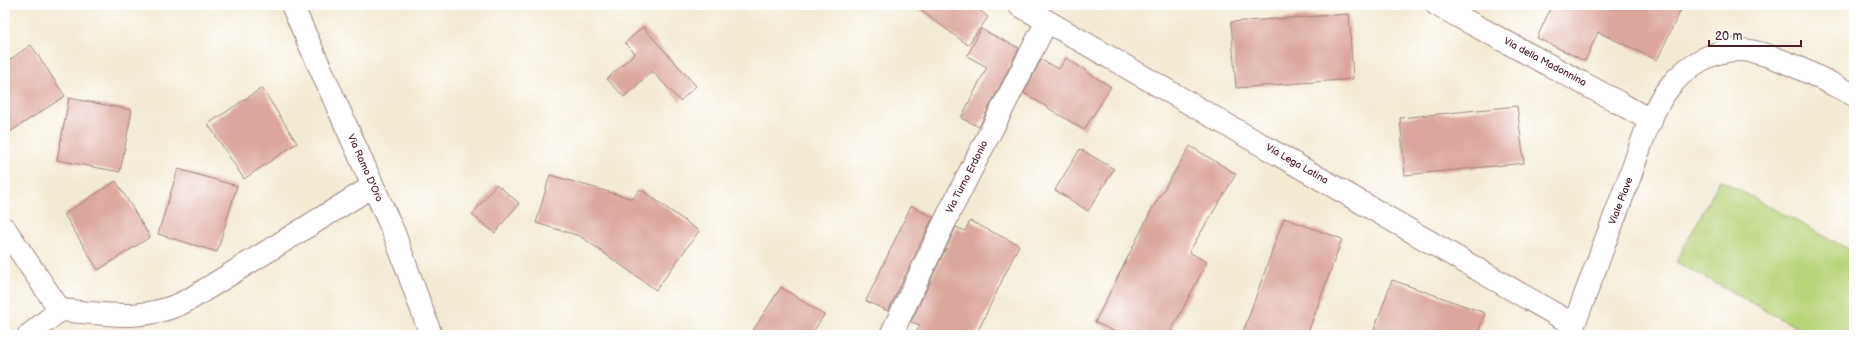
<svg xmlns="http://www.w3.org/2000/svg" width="1859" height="340" font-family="'Balsamiq Sans',sans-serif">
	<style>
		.green { fill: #bad47a; stroke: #827a52 }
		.building { fill: #dca79e }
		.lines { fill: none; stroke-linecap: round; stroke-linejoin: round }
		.minor-casing { stroke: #9e8480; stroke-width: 24 }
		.minor { stroke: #fff; stroke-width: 22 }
		.labels { text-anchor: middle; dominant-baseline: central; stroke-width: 3.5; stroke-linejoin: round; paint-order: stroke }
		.street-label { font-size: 10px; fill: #4a1f2b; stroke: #fff }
	</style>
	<rect width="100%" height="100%" fill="#fff"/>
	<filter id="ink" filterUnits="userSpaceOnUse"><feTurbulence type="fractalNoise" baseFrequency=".025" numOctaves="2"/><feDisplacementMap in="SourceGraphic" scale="8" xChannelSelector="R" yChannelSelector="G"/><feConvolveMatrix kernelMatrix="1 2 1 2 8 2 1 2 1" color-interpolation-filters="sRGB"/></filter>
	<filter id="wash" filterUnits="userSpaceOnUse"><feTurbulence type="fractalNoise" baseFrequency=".012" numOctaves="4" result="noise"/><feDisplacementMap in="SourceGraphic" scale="16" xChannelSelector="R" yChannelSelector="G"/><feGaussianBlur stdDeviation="0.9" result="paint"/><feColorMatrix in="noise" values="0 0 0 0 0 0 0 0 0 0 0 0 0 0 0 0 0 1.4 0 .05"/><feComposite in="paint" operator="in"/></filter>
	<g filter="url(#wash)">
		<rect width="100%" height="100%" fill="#f3ead4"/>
		<path class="green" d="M 1720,180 L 1854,252 L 1854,322 L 1847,335 L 1811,335 L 1676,262 Z"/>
		<g id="blocks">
			<path class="building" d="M 913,5 L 973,5 L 988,17 L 968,45 Z
				M 1552,5 L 1683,5 L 1657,60 L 1598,32 L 1585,61 L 1537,38 Z
				M 1349,14 L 1353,79 L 1236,88 L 1231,22 Z
				M 643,27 L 696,86 L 680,101 L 652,71 L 624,97 L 607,79 L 635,53 L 625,43 Z
				M 981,29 L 1019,48 L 979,127 L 961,118 L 987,67 L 967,56 Z
				M 31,45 L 65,96 L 5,135 L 5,63 Z
				M 1066,58 L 1111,87 L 1084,130 L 1024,93 L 1041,60 L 1059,69 Z
				M 262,88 L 297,143 L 244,179 L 208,124 Z
				M 69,98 L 132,110 L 120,172 L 57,160 Z
				M 1517,106 L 1524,163 L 1405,175 L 1400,118 Z
				M 1190,146 L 1236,174 L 1189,252 L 1207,262 L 1169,335 L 1121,335 L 1095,322 L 1151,211 Z
				M 1080,149 L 1114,169 L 1088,211 L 1055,190 Z
				M 178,169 L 237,186 L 217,252 L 158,234 Z
				M 550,175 L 633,199 L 640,189 L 699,231 L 656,290 L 580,236 L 536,223 Z
				M 116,181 L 150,237 L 98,270 L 64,214 Z
				M 496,184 L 519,203 L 495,233 L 472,215 Z
				M 911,206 L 933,217 L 888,311 L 866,301 Z
				M 1284,218 L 1342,239 L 1307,335 L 1242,335 Z
				M 970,221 L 1019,245 L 976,335 L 915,335 L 920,325 L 911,322 L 956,227 L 965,231 Z
				M 1392,280 L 1485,313 L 1477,335 L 1372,335 Z
				M 781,287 L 824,315 L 811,335 L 750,335 Z"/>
		</g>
	</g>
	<g filter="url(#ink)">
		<use href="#blocks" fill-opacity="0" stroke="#9e8480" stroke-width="1"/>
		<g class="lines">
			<g class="minor-casing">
				<path id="minor" d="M 292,5 L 394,233 L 431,335
					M 1019,5 L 1574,325
					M 1437,5 L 1618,102 L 1651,121
					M 5,229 L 60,310
					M 29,335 L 60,310 C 106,314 147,323 190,299 L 373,186
					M 891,335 L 950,211 L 1047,21
					M 1570,335 C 1590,282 1610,229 1630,176 C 1641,146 1650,110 1671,85 C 1688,65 1712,50 1739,50 C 1770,50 1825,81 1854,95"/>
			</g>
			<use href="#minor" class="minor"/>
		</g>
	</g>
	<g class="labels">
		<g class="street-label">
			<text transform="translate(1545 62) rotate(28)">Via della Madonnina</text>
			<text transform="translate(1297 164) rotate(30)">Via Lega Latina</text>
			<text transform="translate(365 168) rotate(66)">Via Ramo D'Oro</text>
			<text transform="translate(967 177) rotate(-63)">Via Turno Erdonio</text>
			<text transform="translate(1621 201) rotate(-69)">Viale Piave</text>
		</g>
	</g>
	<rect width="1859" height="340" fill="none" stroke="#fff" stroke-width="20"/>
	<path d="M1709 40v6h92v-6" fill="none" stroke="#4a1f2b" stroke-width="2"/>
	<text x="1715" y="40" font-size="12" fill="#4a1f2b" stroke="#ffffff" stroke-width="3" paint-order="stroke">20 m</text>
</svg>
